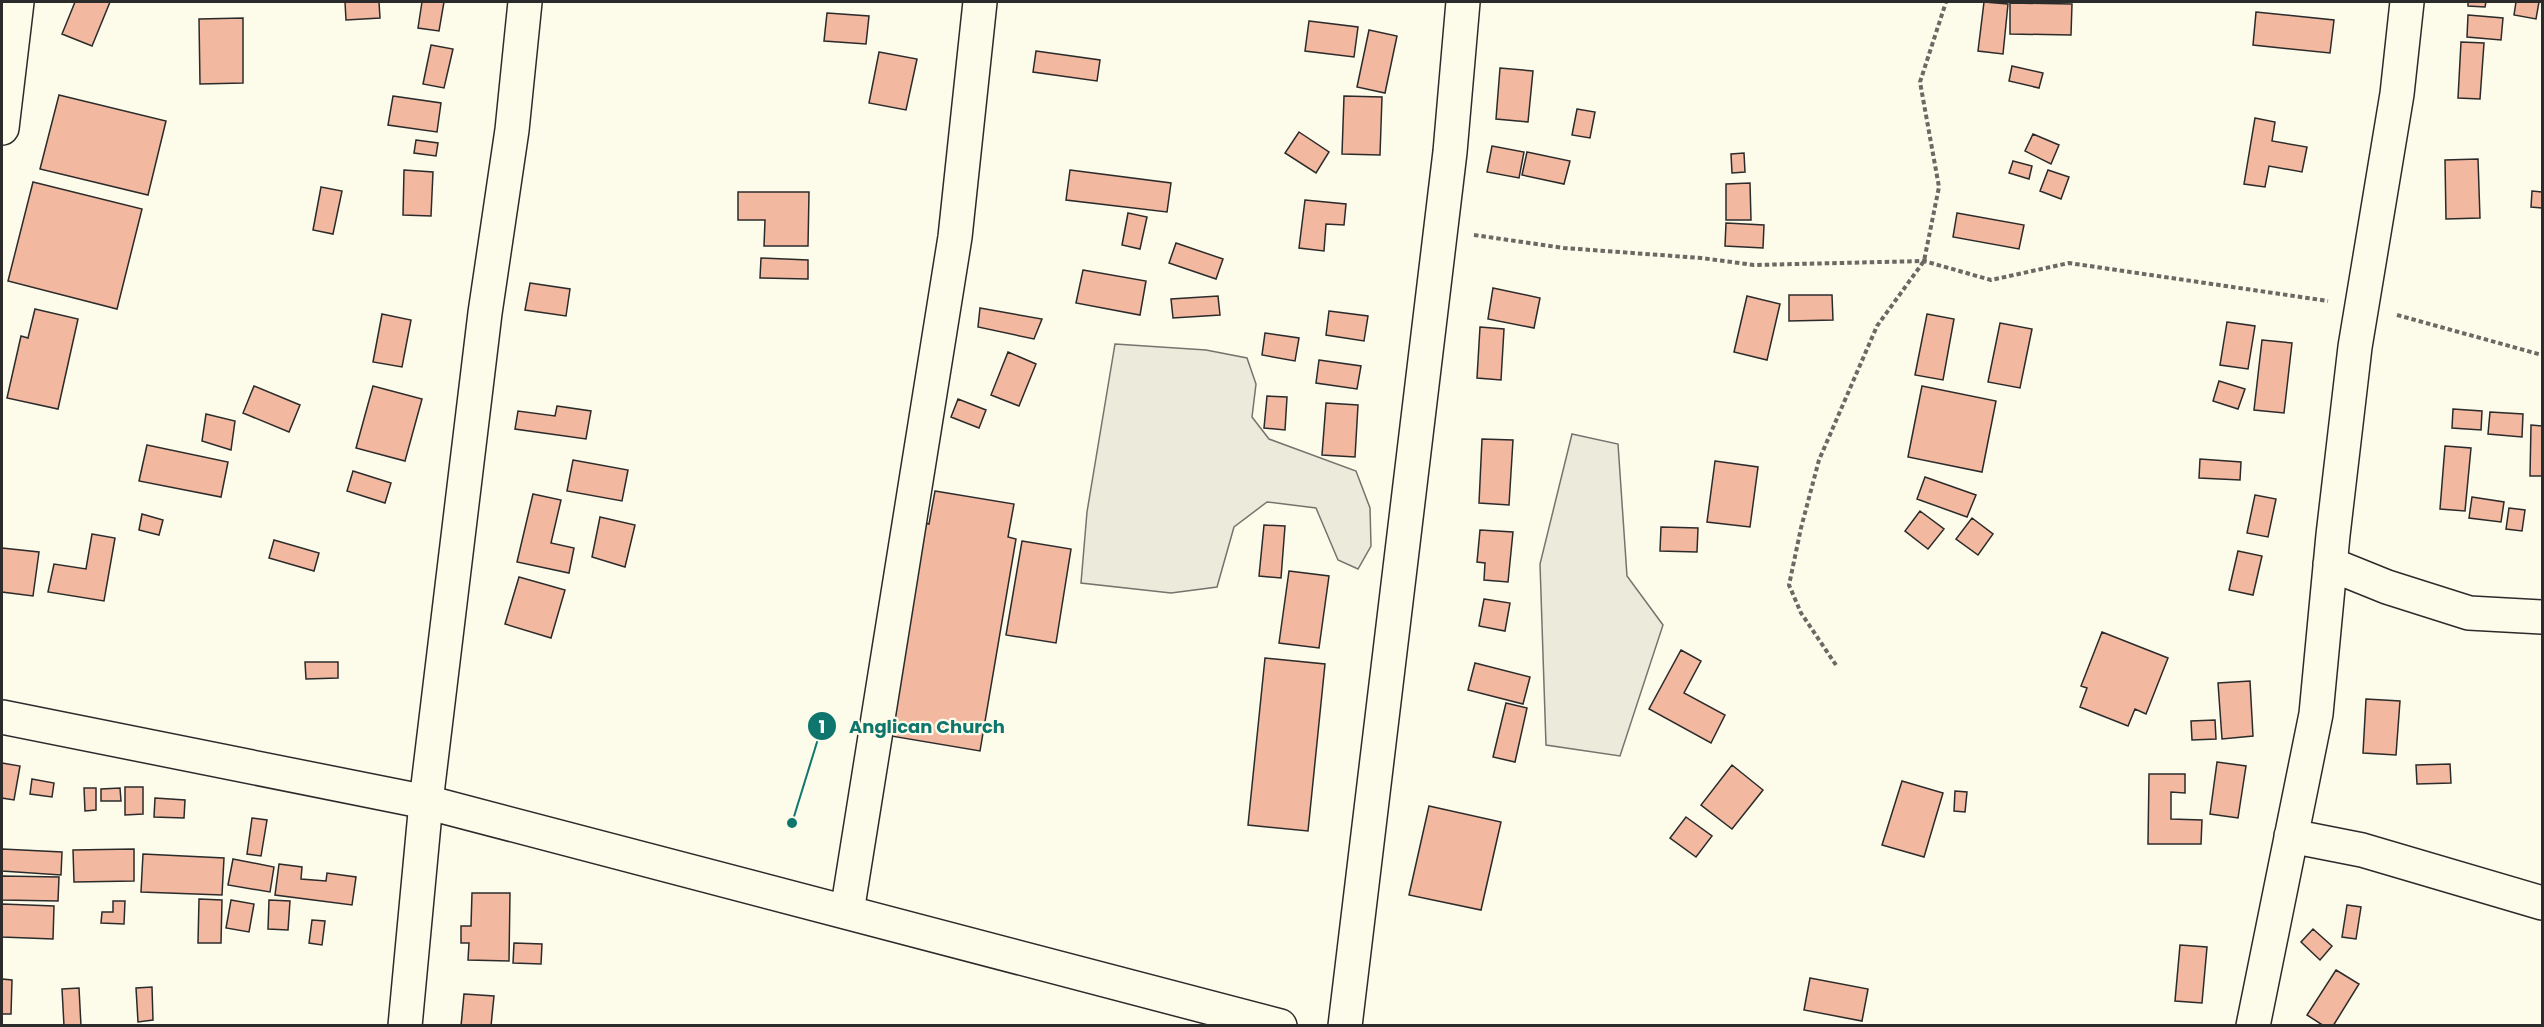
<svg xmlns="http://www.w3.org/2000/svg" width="2544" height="1027" font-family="Poppins,sans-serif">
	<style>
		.green { fill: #ecebdb; stroke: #74746e; stroke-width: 1.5 }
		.building { fill: #f2b8a0; stroke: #2b2b2b; stroke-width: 1.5 }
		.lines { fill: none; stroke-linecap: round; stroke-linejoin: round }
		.minor-casing { stroke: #2b2b2b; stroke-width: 36 }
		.highway-casing { stroke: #2b2b2b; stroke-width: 36 }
		.path { stroke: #6a6964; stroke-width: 4; stroke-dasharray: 4.5 3; stroke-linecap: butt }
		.minor { stroke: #fdfbea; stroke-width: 33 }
		.highway { stroke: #fdfbea; stroke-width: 33 }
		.leader { fill: none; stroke: #0f766e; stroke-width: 2 }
		.callout-dot { fill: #0f766e; stroke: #fdfbea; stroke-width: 2 }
		.mark-label { font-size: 18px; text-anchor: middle; font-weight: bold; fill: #fff }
		.callout-label { font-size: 18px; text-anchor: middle; font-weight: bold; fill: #0f766e; stroke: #fdfbea; stroke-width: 4.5; stroke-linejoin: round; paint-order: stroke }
	</style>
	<rect width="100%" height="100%" fill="#fdfbea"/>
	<path class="green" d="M 1115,344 L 1206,350 L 1247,358 L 1256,384 L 1252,417 L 1269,439 L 1356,471 L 1370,508 L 1371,546 L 1358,569 L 1338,560 L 1316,508 L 1267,502 L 1234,527 L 1217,587 L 1171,593 L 1081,583 L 1087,512 Z
		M 1572,434 L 1618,444 L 1627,576 L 1663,625 L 1620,756 L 1546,745 L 1540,564 Z"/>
	<path class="building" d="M 75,2 L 110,2 L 92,46 L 62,34 Z
		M 345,2 L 379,2 L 380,18 L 346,20 Z
		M 422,2 L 444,2 L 439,31 L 418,28 Z
		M 1984,2 L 2008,4 L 2003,54 L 1978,51 Z
		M 2468,2 L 2486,2 L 2485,7 L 2468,6 Z
		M 2516,2 L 2539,2 L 2536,19 L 2514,15 Z
		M 2010,3 L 2072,4 L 2071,35 L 2010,34 Z
		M 2256,12 L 2334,20 L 2330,53 L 2253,45 Z
		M 827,13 L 869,16 L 866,44 L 824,41 Z
		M 2468,15 L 2503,18 L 2501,40 L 2467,37 Z
		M 243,18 L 243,83 L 200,84 L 199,19 Z
		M 1309,21 L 1358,27 L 1354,57 L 1305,51 Z
		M 1369,30 L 1397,36 L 1385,93 L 1357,87 Z
		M 2461,42 L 2484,43 L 2480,99 L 2458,98 Z
		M 431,45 L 453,49 L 444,88 L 423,84 Z
		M 1036,51 L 1100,60 L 1097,81 L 1033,72 Z
		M 879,52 L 917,59 L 906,110 L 869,103 Z
		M 2012,66 L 2043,73 L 2039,88 L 2009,81 Z
		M 1500,68 L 1533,71 L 1528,122 L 1496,119 Z
		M 59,95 L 166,121 L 148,195 L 40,169 Z
		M 393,96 L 441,103 L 437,132 L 388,125 Z
		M 1344,96 L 1382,97 L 1380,155 L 1342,154 Z
		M 1577,109 L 1595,112 L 1590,138 L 1572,135 Z
		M 2255,118 L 2275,122 L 2272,141 L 2307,147 L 2302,172 L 2269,166 L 2265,187 L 2244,184 Z
		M 1299,132 L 1329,152 L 1316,173 L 1285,153 Z
		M 2033,134 L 2059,145 L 2051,164 L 2025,151 Z
		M 416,140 L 438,143 L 436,156 L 414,153 Z
		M 1492,146 L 1524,152 L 1519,178 L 1487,172 Z
		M 1527,152 L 1570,161 L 1564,184 L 1522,175 Z
		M 1744,153 L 1745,172 L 1732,173 L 1731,154 Z
		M 2478,159 L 2480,218 L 2446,219 L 2445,160 Z
		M 2013,161 L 2032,166 L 2029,179 L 2009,173 Z
		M 404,170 L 433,172 L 431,216 L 403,215 Z
		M 1070,170 L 1171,183 L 1167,212 L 1066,200 Z
		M 2048,170 L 2069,177 L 2061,199 L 2040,191 Z
		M 33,182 L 142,209 L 117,309 L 8,281 Z
		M 1750,183 L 1751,220 L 1726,220 L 1726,184 Z
		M 321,187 L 342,191 L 333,234 L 313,230 Z
		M 2532,191 L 2542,192 L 2542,208 L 2531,207 Z
		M 738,192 L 809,192 L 808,246 L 764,246 L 765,220 L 738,220 Z
		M 1305,200 L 1346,204 L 1344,225 L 1326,224 L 1324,251 L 1299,248 Z
		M 1128,213 L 1147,217 L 1140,249 L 1122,245 Z
		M 1957,213 L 2024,225 L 2019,249 L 1953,237 Z
		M 1726,223 L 1764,225 L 1763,248 L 1725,246 Z
		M 1176,243 L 1223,259 L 1216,279 L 1169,263 Z
		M 761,258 L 808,260 L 808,279 L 760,278 Z
		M 1083,270 L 1146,281 L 1140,315 L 1076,303 Z
		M 530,283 L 570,289 L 566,316 L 525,310 Z
		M 1493,288 L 1540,298 L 1534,328 L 1488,319 Z
		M 1789,295 L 1832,295 L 1833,320 L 1789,321 Z
		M 1218,296 L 1220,315 L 1173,318 L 1171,299 Z
		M 1747,296 L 1780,304 L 1767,360 L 1734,352 Z
		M 980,308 L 1042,319 L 1034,339 L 978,327 Z
		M 35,309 L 78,319 L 58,409 L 7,398 L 21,336 L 28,338 Z
		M 1329,311 L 1368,316 L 1364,341 L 1326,335 Z
		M 382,314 L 411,320 L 402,367 L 373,362 Z
		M 1927,314 L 1954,319 L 1943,380 L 1915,375 Z
		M 2227,322 L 2255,326 L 2248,369 L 2220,365 Z
		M 2000,323 L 2032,329 L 2020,388 L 1988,382 Z
		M 1480,327 L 1504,329 L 1501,380 L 1477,378 Z
		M 1265,333 L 1299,338 L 1295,361 L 1262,355 Z
		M 2262,340 L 2292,343 L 2284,413 L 2254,410 Z
		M 1008,352 L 1036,364 L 1019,406 L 991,395 Z
		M 1319,360 L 1361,366 L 1357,389 L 1316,383 Z
		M 2219,381 L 2245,389 L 2238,409 L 2213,401 Z
		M 254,386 L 300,405 L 289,432 L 243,413 Z
		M 373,386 L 422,399 L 405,461 L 356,448 Z
		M 1922,386 L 1996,401 L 1982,472 L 1908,457 Z
		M 1267,396 L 1287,397 L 1285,430 L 1264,428 Z
		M 958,399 L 986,410 L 979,428 L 951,417 Z
		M 1326,403 L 1358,405 L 1355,457 L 1322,455 Z
		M 557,406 L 591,411 L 586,439 L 515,429 L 518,411 L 555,416 Z
		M 2453,409 L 2482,411 L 2481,430 L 2452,428 Z
		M 2490,412 L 2523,414 L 2522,437 L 2488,434 Z
		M 206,414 L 235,421 L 231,450 L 202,441 Z
		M 2531,425 L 2542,426 L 2542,476 L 2530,476 Z
		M 1482,439 L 1513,440 L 1509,505 L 1479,503 Z
		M 147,445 L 228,462 L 221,497 L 139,481 Z
		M 2445,446 L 2471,448 L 2465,511 L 2440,509 Z
		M 2200,459 L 2241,462 L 2240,480 L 2199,478 Z
		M 573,460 L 628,470 L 622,501 L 567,491 Z
		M 1715,461 L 1758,467 L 1750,527 L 1707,522 Z
		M 353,471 L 391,483 L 385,503 L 347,491 Z
		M 1925,477 L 1976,495 L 1967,517 L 1917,499 Z
		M 935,491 L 1014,504 L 1008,537 L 1016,539 L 980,751 L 885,735 L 921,522 L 929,524 Z
		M 533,494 L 561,500 L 551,543 L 574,548 L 569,573 L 517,562 Z
		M 2255,495 L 2276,499 L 2268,537 L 2247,533 Z
		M 2472,497 L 2504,502 L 2501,522 L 2469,518 Z
		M 2509,508 L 2525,510 L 2522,531 L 2506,529 Z
		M 1920,511 L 1944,529 L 1928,549 L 1905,531 Z
		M 142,514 L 163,520 L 159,535 L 139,530 Z
		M 600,517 L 635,525 L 625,567 L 592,557 Z
		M 1972,518 L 1993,534 L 1978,555 L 1956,539 Z
		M 1264,525 L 1285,526 L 1281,578 L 1259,576 Z
		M 1661,527 L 1698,528 L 1697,552 L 1660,551 Z
		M 1480,530 L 1513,532 L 1508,582 L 1484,580 L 1485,563 L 1477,562 Z
		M 92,534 L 115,538 L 104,601 L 48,592 L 54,564 L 86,569 Z
		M 274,540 L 319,553 L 314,571 L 269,558 Z
		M 1022,541 L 1071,549 L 1056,643 L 1006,635 Z
		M 2,548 L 39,552 L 33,596 L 2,592 Z
		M 2238,551 L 2262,556 L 2253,595 L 2229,590 Z
		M 1289,571 L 1329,576 L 1319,648 L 1279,643 Z
		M 519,577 L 565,590 L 551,638 L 505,624 Z
		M 1484,599 L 1510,603 L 1505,631 L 1479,626 Z
		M 2102,632 L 2168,658 L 2146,714 L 2135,709 L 2128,726 L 2080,707 L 2087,688 L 2081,686 Z
		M 1681,650 L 1701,661 L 1684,693 L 1725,715 L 1711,743 L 1649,709 Z
		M 1265,658 L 1325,664 L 1308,831 L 1248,825 Z
		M 305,662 L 338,662 L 338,678 L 306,679 Z
		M 1475,663 L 1530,677 L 1523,704 L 1468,690 Z
		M 2250,681 L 2253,736 L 2222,739 L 2218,683 Z
		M 2366,699 L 2400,701 L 2396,755 L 2363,753 Z
		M 1506,703 L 1527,708 L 1515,762 L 1493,757 Z
		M 2215,720 L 2216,739 L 2192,740 L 2191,721 Z
		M 2217,762 L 2246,766 L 2238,818 L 2210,814 Z
		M 2,763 L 20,766 L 14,800 L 2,798 Z
		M 2450,764 L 2451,783 L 2417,784 L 2416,765 Z
		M 1732,765 L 1763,790 L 1732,829 L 1701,805 Z
		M 2149,774 L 2185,774 L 2185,793 L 2171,792 L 2171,819 L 2202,820 L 2201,844 L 2148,844 Z
		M 32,779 L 54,783 L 52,797 L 30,794 Z
		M 1902,781 L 1943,793 L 1924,857 L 1882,845 Z
		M 125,787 L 143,787 L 143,814 L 125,815 Z
		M 84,788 L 96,788 L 96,810 L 85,811 Z
		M 120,788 L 121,801 L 101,801 L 101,789 Z
		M 1955,791 L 1967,792 L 1965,812 L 1954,811 Z
		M 155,798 L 185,800 L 184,818 L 154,817 Z
		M 1429,806 L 1501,822 L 1481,910 L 1409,895 Z
		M 1686,817 L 1712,836 L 1696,857 L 1670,838 Z
		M 252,818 L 267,820 L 261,856 L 247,854 Z
		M 2,849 L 62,852 L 61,875 L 2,871 Z
		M 134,849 L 134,881 L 74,882 L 73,850 Z
		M 143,854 L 224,858 L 222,895 L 141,892 Z
		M 233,859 L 274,867 L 270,892 L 228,885 Z
		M 279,864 L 302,867 L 301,879 L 326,881 L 327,873 L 356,877 L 352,905 L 275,895 Z
		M 2,876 L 59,877 L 58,901 L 2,900 Z
		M 472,893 L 510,893 L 509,961 L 468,960 L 469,943 L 461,943 L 461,926 L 471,926 Z
		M 199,899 L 222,900 L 221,943 L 198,943 Z
		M 231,900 L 254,904 L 249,932 L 226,928 Z
		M 269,900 L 290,901 L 288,930 L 268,929 Z
		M 113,901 L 125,901 L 124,924 L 101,923 L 102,912 L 113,912 Z
		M 2,904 L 54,906 L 53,939 L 2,937 Z
		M 2347,905 L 2361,907 L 2356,939 L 2342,937 Z
		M 312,920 L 325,921 L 322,945 L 309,943 Z
		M 2313,929 L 2332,946 L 2320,960 L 2301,942 Z
		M 514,943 L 542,944 L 541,964 L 513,963 Z
		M 2180,945 L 2207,947 L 2202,1003 L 2175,1001 Z
		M 2336,970 L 2359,984 L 2333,1026 L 2324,1026 L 2307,1015 Z
		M 1810,978 L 1868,989 L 1862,1021 L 1804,1010 Z
		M 2,979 L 12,980 L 11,1014 L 2,1014 Z
		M 152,987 L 153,1020 L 138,1022 L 136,988 Z
		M 79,988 L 81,1026 L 64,1026 L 62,989 Z
		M 464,994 L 494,996 L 491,1026 L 461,1026 Z"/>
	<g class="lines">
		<g class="minor-casing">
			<path id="minor" d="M 2,128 L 17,2
				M 2330,564 L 2387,587 L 2469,613 L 2542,617
				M 2291,836 L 2362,850 L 2542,903
				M 847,912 L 955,237 L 980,2
				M 405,1026 L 426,802 L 485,313 L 512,130 L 525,2
				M 1345,1026 L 1450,152 L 1463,2
				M 2253,1026 L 2316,714 L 2333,535 L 2355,347 L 2397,94 L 2407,2"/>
		</g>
		<g class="highway-casing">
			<path id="highway" d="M 2,717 L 426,802 L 1280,1026"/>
		</g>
		<path class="path" d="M 1474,235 L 1564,248 L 1701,258 L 1754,265 L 1924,261 L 1991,280 L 2069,263 L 2328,301
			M 2397,315 L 2542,355
			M 1836,665 L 1801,613 L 1789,585 L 1801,528 L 1819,460 L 1877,326 L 1924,261 L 1939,187 L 1920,82 L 1946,2"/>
		<use href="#minor" class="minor"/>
		<use href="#highway" class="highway"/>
	</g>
	<path class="leader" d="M792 823L822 726"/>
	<g class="callout-dot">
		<circle cx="792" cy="823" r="6"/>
		<circle cx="822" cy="726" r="15"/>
	</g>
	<g class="mark-label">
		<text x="822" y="733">1</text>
	</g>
	<g class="callout-label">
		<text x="927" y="733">Anglican Church</text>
	</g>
	<rect width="2544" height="1027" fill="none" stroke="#2b2b2b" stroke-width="6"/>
</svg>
